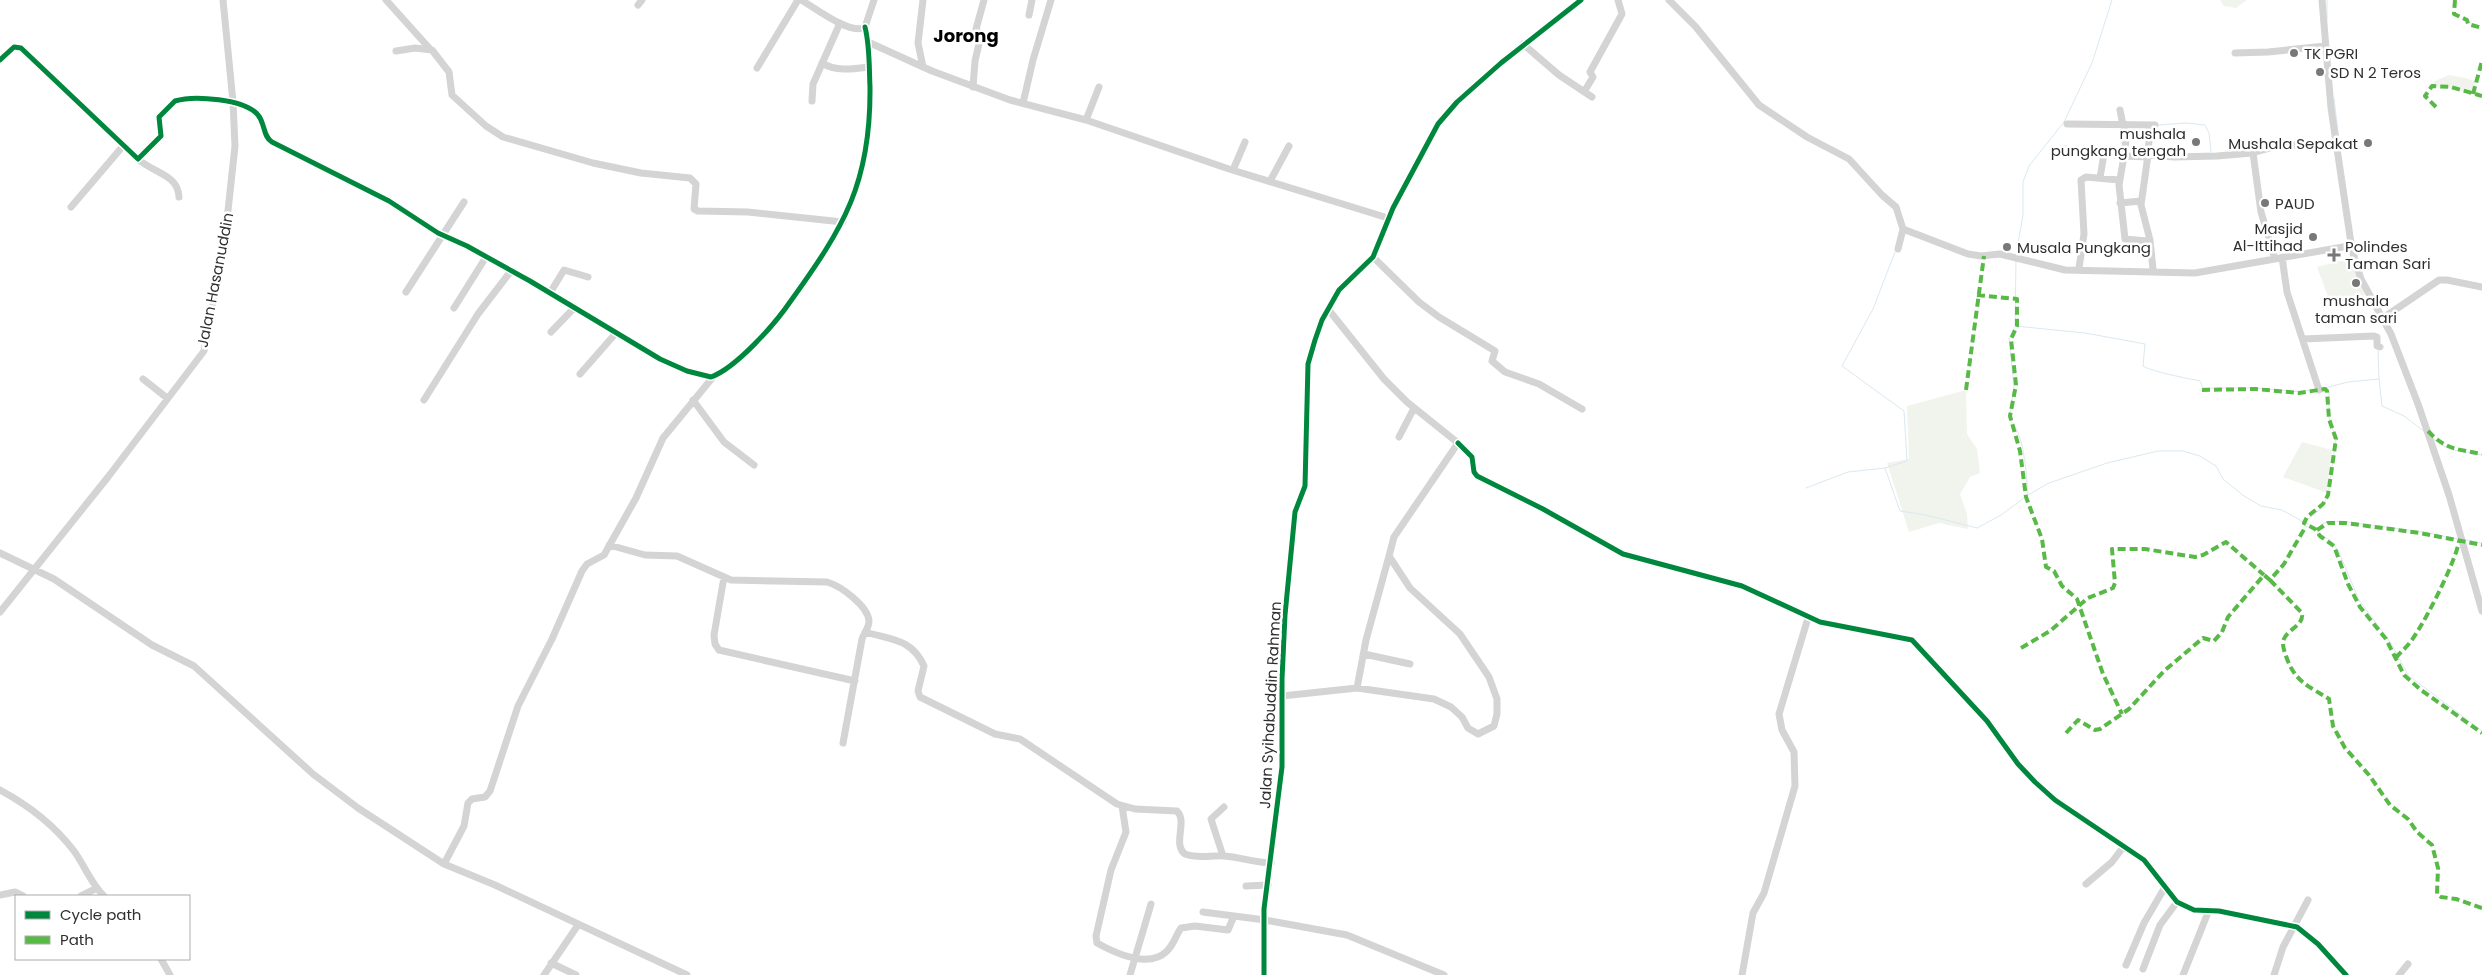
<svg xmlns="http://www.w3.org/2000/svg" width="2482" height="975" font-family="Poppins,sans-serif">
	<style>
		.green { fill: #f1f4ed }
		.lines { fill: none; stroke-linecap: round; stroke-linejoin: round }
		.stream { stroke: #dbe8f0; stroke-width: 1 }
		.minor { stroke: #d4d4d4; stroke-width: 7 }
		.quiet { stroke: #58b947; stroke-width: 4; stroke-dasharray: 8 4; stroke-linecap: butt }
		.cycleway-casing { stroke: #fff; stroke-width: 8 }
		.cycleway { stroke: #00873e; stroke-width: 5 }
		.poi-dot { fill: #787878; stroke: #fff; stroke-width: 2 }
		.labels { text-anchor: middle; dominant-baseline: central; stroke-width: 5; stroke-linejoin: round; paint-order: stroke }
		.poi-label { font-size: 15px; fill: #2f2f2f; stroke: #fff; text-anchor: start }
		.street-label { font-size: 15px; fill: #2f2f2f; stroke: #fff }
		.quarter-label { font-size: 18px; font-weight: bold; fill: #000; stroke: #fff }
	</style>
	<rect width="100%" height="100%" fill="#fff"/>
	<path class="green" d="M 2220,0 L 2247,0 L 2236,8 L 2224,6 Z
		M 2449,75 L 2466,78 L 2476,82 L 2473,93 L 2432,85 L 2433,82 Z
		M 2353,258 L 2365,295 L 2330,302 L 2317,267 Z
		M 1966,390 L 1967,434 L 1977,449 L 1980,473 L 1970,477 L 1960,494 L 1967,514 L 1968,529 L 1939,523 L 1909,532 L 1887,463 L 1909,459 L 1907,406 Z
		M 2302,442 L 2332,450 L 2327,493 L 2283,477 Z"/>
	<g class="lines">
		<path class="stream" d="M 2327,0 L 2327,19
			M 2334,98 L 2339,141
			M 2158,125 L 2186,123 L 2205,125 L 2209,133 L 2211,152
			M 2016,255 L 2023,215 L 2023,182 L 2029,166 L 2064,122 L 2092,63 L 2112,0
			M 2016,261 L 2015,326 L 2085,333 L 2145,344 L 2143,366 C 2153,372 2186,378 2200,381 L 2203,388 L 2255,388 L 2301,392 L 2316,389
			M 2015,327 L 2009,338 L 2014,388 L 2009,419 C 2025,433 2026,474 2028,494
			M 2378,351 L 2379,379
			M 2322,388 L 2329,392 L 2329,418 L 2336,439 L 2328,495 L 2322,508 L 2307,520 L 2307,524 L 2317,529 L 2323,523 L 2341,521 L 2422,532 L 2458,539
			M 2325,388 L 2348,382 L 2379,379 L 2382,406 L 2404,416 L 2425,432
			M 2433,439 L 2449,449 L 2482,455
			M 1885,468 L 1907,461 L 1904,411 L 1842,366 L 1873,309 L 1895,252
			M 1806,488 L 1848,472 L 1885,468 L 1900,511 L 1926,515 L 1977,528 L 2001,515 L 2028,495 L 2049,483 L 2107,463 L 2158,451 L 2183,451 L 2200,456 L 2216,466 L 2223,479 L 2244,496 L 2261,506 L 2282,510 L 2307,524
			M 2317,532 L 2318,535 L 2329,539 L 2338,550 L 2359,600 L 2391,643 L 2408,675 L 2482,731
			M 2466,540 L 2482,543"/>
		<path class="minor" d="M 386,0 L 431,50
			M 801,0 C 814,7 851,36 865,27 L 874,0
			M 1669,0 L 1695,26 L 1759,105 L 1807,137 L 1849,159 L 1882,195 L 1896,207 L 1903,229 L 1968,254 L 1981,256 L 2000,254 L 2065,270 L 2195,273 L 2354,245
			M 2322,0 L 2331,108 L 2352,250 L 2361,279 L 2391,334 L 2418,404 L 2449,495 L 2482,611
			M 638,5 L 642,0
			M 1029,15 L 1032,0
			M 868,42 L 932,71 L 1010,100 L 1086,120 L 1229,169 L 1388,218
			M 1523,44 L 1559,75 L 1592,97
			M 396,51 L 415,48 L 432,50 L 449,72 L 452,95 L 486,126 L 503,137 L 593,163 L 641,173 L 690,178 L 696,184 L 694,209 L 698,211 L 748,212 L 843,222
			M 2235,53 L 2268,52 L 2325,46
			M 0,60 L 14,47 L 21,48 L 138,159 L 161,136 L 159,117 L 175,101 C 194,95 245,99 258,115 C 265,123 263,137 272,142 L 389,201 L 438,233 L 467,246 L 530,281 L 660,359 L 687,371 L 711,377 C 736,368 775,324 790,302 C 844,227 871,183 870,87 C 869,67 870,47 865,27
			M 822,63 C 836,72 854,69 869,67
			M 923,67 L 918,43 L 923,0
			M 757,68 L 798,0
			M 973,87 L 975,61 L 981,35 L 976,29 L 984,0
			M 1584,92 L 1593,77 L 1590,72 L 1622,14 L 1618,0
			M 812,101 L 813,84 L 840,23
			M 1023,103 L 1033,60 L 1051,0
			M 1086,120 L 1099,87
			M 2067,124 L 2155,125
			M 2064,149 L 2124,156 L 2126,140 L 2120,110
			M 2253,153 L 2261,212 L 2275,259
			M 2148,155 L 2150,126
			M 138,159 C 153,173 178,174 179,197
			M 1233,170 L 1245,142
			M 2100,178 L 2104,154
			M 1270,181 L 1289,146
			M 2120,203 L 2141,201
			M 71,207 L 123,146
			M 2147,241 L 2125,239 L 2119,185 L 2124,156 L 2148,157
			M 1898,249 L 1903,229
			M 1373,257 L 1419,302 L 1439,317 L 1495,351 L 1492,361 L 1505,372 L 1539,384 L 1582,409
			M 2282,257 L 2287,292 L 2319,390
			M 2079,268 L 2084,234 L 2081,180 L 2086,177 L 2119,180
			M 2153,269 L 2150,240 L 2141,205 L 2148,155 L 2174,157 L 2217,156 L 2252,153 L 2281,145 L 2338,144
			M 406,292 L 464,202
			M 550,293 L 564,270 L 588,277
			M 454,308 L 486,257
			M 2383,318 L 2439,280 L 2447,280 L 2482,287
			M 551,332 L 575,307
			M 2303,339 L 2374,336 L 2377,337 L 2377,346 L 2380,347
			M 580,374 L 616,333
			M 143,379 L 167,398
			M 424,400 L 478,314 L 511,271
			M 693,400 L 724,442 L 754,465
			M 1399,437 L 1414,408
			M 1458,443 L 1472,457 L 1474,472 L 1477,476 L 1543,509 L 1623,554 L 1742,586 L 1820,622 L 1912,640 L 1987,721 L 2018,764 L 2035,782 L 2055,800 L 2144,860 L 2177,902 L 2194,910 L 2219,911 L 2297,927 L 2318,944 L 2346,975
			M 609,545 L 645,555 L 677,556 L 731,580 L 827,582 C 841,586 868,606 869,621 C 869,628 864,633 862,639 L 843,743
			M 0,553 L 54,579 L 152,645 L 194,666 L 313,774 L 358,808 L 444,864 L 495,885 L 687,975
			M 724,577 L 714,635 L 715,644 L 719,650 L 855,681
			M 0,612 L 108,477 L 204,351 L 226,229 L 235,146 L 233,102 L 223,0
			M 865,632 C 892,640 912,639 924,666 L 918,691 L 920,697 L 995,734 L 1020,739 L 1117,804 L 1135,809 L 1177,811 C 1188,822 1172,844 1185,854 C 1198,859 1211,855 1224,856 C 1240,857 1255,863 1271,863
			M 1364,654 L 1410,664
			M 1357,688 L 1366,640 L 1389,556
			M 1282,696 L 1357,688 L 1434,699 L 1451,707 L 1462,717 L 1468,728 L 1478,734 L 1494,726 L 1497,714 L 1497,699 L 1489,677 L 1460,634 L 1410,588 L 1389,556 L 1394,537 L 1458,443 L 1407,402 L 1384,379 L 1328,309
			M 0,790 C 28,805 55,826 74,851 C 85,866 91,884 104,896
			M 1122,806 L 1126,832 L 1111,870 L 1096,936 L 1097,943 C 1115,953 1149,969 1167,951 C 1174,944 1176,935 1181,928 L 1195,926 L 1228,930 L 1234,916
			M 1223,856 L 1211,819 L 1224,807
			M 444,864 L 464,826 L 468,803 L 472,799 L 485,797 L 490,791 L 518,706 L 552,639 L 582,571 L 587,564 L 604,555 L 636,498 L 663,438 L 713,377
			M 2086,884 L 2112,862 L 2124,846
			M 1246,886 L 1268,885
			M 0,895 L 15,892 L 23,896
			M 81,896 L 97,888
			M 1203,912 L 1265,920 L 1347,935 L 1444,975
			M 161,959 L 170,975
			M 551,963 L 576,975
			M 2126,965 L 2144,923 L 2165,887
			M 2143,969 L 2160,925 L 2177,902
			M 544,975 L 578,925
			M 1130,975 L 1151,904
			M 1264,975 L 1264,909 L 1282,767 L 1282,679 L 1285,615 L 1295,512 L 1305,486 L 1308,364 L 1315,340 L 1322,320 L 1339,290 L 1373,257 L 1393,208 L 1438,124 L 1457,102 L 1501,63 L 1581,0
			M 1742,975 L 1753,913 L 1764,893 L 1795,786 L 1794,752 L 1782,730 L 1779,714 L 1808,618
			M 2183,975 L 2209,910
			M 2274,975 L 2283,947 L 2308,900
			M 2399,975 L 2408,964"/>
		<path class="quiet" d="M 2455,0 L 2454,14 L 2467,20 L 2468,24 L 2482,28
			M 2473,94 L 2482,61
			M 2436,107 L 2425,96 L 2432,86 L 2451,87 L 2482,96
			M 1977,295 L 2017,299 L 2017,326 L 2011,339 L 2016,385 L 2010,416 L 2020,451 L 2026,497 L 2042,539 L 2046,567 L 2054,571 L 2062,586 L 2077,599 L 2103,674 L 2122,714
			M 1966,390 L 1984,256
			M 2202,390 L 2255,389 L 2299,393 L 2325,389 L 2327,391 L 2329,419 L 2336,439 L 2328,495 L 2323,504 L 2307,517 L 2304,523 L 2315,529 L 2320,536 L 2334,546 L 2348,584 L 2360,607 L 2386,639 L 2404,675 L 2421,690 L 2482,733
			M 2428,431 C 2446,450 2457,449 2482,454
			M 2317,530 L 2328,523 L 2345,523 L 2420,533 L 2482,545
			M 2270,580 L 2302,613 C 2304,625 2290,628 2285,637 C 2281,643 2284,650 2286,656 C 2295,682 2307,685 2329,699 L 2333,726 L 2345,748 L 2369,775 L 2390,805 L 2408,819 L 2417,832 L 2432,845 L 2438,868 L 2437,894 L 2441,897 L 2456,899 L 2482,908
			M 2021,648 L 2050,631 L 2088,598 L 2113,588 L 2115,583 L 2112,549 L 2145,549 L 2195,557 L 2203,555 L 2226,542 L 2264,575
			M 2396,658 C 2399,653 2402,652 2406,647 C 2420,634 2457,559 2459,541
			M 2066,733 L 2078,720 L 2095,730 L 2100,729 L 2129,709 L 2164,671 L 2203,638 L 2214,641 L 2222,632 L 2228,617 L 2264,575 L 2270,580 L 2284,564 L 2306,526"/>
		<g class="cycleway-casing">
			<path id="cycleway" d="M 0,60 L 14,47 L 21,48 L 138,159 L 161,136 L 159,117 L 175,101 C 194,95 245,99 258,115 C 265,123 263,137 272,142 L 389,201 L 438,233 L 467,246 L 530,281 L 660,359 L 687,371 L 711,377 C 736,368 775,324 790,302 C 844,227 871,183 870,87 C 869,67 870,47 865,27
				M 1458,443 L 1472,457 L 1474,472 L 1477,476 L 1543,509 L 1623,554 L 1742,586 L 1820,622 L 1912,640 L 1987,721 L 2018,764 L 2035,782 L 2055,800 L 2144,860 L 2177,902 L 2194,910 L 2219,911 L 2297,927 L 2318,944 L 2346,975
				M 1264,975 L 1264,909 L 1282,767 L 1282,679 L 1285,615 L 1295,512 L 1305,486 L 1308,364 L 1315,340 L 1322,320 L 1339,290 L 1373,257 L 1393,208 L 1438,124 L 1457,102 L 1501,63 L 1581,0"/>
		</g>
		<use href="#cycleway" class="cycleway"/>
	</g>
	<g class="poi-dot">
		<circle cx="2294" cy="53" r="5"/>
		<circle cx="2320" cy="72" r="5"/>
		<circle cx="2196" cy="142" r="5"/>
		<circle cx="2368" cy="143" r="5"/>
		<circle cx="2265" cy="203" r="5"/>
		<circle cx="2313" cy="237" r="5"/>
		<circle cx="2007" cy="247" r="5"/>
		<path d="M2331.5 247.5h5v5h5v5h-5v5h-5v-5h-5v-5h5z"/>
		<circle cx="2356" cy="283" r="5"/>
	</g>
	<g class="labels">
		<g class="poi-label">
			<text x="2304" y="53">TK PGRI</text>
			<text x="2330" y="72">SD N 2 Teros</text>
			<text x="2186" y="133" text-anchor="end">mushala<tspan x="2186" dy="17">pungkang tengah</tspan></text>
			<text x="2358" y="143" text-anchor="end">Mushala Sepakat</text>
			<text x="2275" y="203">PAUD</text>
			<text x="2303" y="228" text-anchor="end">Masjid<tspan x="2303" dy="17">Al-Ittihad</tspan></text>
			<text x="2345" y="246">Polindes<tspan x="2345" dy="17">Taman Sari</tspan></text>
			<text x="2017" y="247">Musala Pungkang</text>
			<text x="2356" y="300" text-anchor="middle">mushala<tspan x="2356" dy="17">taman sari</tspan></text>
		</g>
		<g class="street-label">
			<text transform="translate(215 280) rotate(-79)">Jalan Hasanuddin</text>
			<text transform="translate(1270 705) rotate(-87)">Jalan Syihabuddin Rahman</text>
		</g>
		<g class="quarter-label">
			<text x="966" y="35">Jorong</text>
		</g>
	</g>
	<rect x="15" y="895" width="175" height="65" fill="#ffffff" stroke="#acacac"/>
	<rect x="25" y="911" width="25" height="8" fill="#00873e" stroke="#acacac"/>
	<text x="60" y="920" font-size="15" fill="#2f2f2f">Cycle path</text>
	<rect x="25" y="936" width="25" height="8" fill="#58b947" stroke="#acacac"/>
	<text x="60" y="945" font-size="15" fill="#2f2f2f">Path</text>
</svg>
